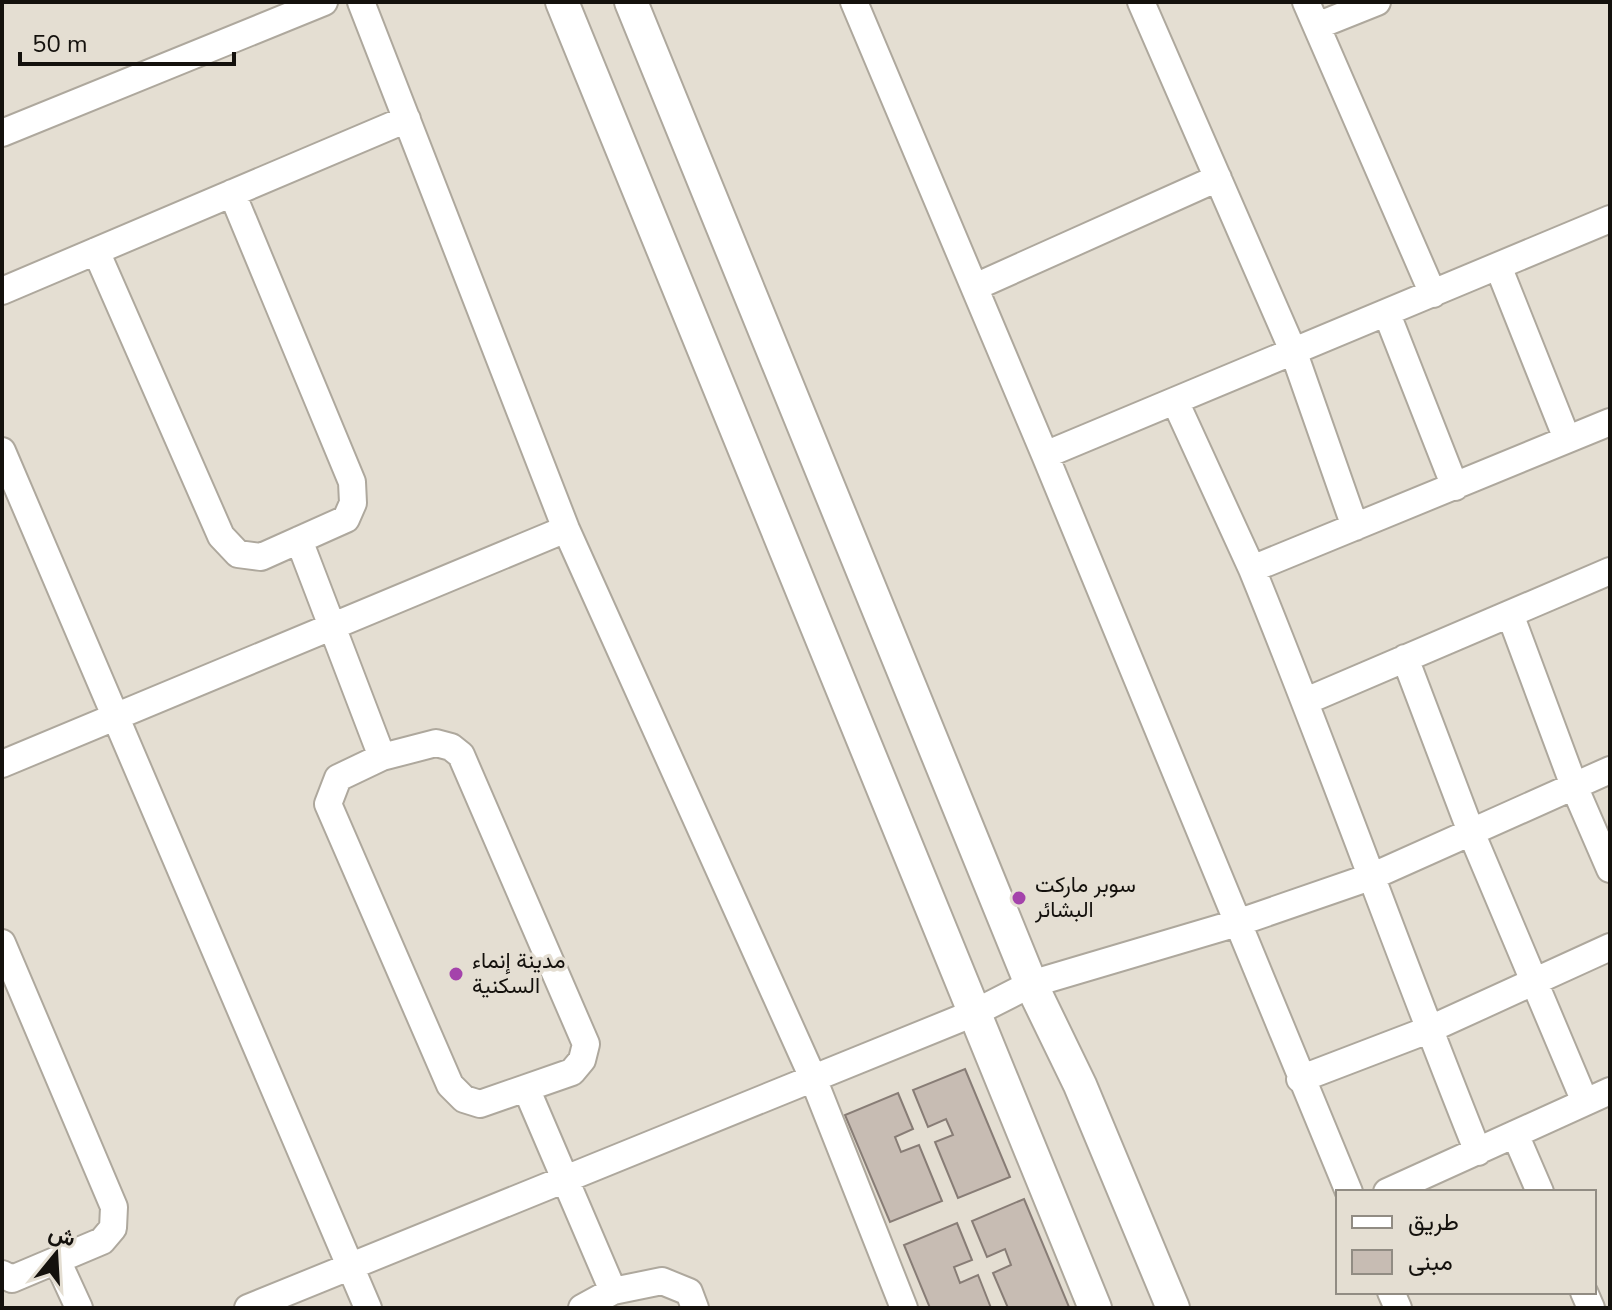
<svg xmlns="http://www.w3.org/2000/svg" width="1612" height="1310" font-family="'Nunito Sans',Vazirmatn,sans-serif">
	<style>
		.building { fill: #c7bcb3; stroke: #887d76; stroke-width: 2 }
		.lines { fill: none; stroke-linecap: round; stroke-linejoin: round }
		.minor-casing { stroke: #aea89d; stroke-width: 30 }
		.tertiary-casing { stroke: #aea89d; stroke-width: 36 }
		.minor { stroke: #fff; stroke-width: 26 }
		.tertiary { stroke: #fff; stroke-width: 32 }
		.poi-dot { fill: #a443ab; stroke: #e4ded2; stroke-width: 3 }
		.labels { text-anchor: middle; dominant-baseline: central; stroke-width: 7; stroke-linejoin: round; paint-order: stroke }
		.poi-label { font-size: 22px; fill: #14110d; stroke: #e4ded2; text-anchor: start }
	</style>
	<rect width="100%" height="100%" fill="#e4ded2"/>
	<path class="building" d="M 965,1069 L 1010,1177 L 958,1198 L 935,1142 L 953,1135 L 946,1119 L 928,1127 L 913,1090 Z
		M 898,1093 L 913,1129 L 895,1137 L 901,1152 L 919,1145 L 942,1201 L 890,1222 L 845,1115 Z
		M 1024,1199 L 1069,1307 L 1067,1308 L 1008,1308 L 993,1273 L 1011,1265 L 1005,1249 L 987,1257 L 972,1221 Z
		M 957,1223 L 972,1260 L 954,1267 L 960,1283 L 978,1275 L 991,1308 L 930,1308 L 904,1245 Z"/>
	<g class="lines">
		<g class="minor-casing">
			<path id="minor" d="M 361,2 L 566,529 L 813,1078 L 904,1308
				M 854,2 L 1045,455 L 1349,1192
				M 1141,2 L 1294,353 L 1355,527
				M 1306,2 L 1433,294
				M 1317,26 L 1377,2
				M 2,133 L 324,2
				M 96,251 L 221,536 L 238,554 L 261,557 L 346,519 L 353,503 L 352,482 L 232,193
				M 1498,266 L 1567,439
				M 975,287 L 1218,178
				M 2,291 L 407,119
				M 1387,314 L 1455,487
				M 1175,401 L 1252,569
				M 2,451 L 368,1308
				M 1045,455 L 1610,219
				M 299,540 L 382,757
				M 1510,614 L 1574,786 L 1610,869
				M 1405,658 L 1471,832 L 1585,1102
				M 1306,701 L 1610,571
				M 436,743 L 451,747 L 461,755 L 586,1044 L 582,1060 L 572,1072 L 480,1104 L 464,1099 L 450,1085 L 328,804 L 338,778 L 382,757 Z
				M 2,764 L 566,529
				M 2,943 L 114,1207 L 113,1228 L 102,1241 L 12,1279 L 2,1274
				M 1300,1079 L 1428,1030 L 1610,947
				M 526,1088 L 613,1291
				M 1515,1134 L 1540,1192
				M 1478,1152 C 1400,959 1331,762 1252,569 L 1610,422
				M 1387,1192 L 1610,1091
				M 57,1260 L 79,1308
				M 1391,1292 L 1398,1308
				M 1584,1292 L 1591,1308
				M 248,1308 L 974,1013 L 1031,984 L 1237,923 L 1373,876 L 1610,770
				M 582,1308 L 613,1291 L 662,1281 L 689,1292 L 695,1308"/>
		</g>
		<g class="tertiary-casing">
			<path id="tertiary" d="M 562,2 L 1095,1308
				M 631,2 L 1031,984 L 1080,1085 L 1173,1308"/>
		</g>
		<use href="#minor" class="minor"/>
		<use href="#tertiary" class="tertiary"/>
	</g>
	<g class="poi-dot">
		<circle cx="1019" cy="898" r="8"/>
		<circle cx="456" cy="974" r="8"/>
	</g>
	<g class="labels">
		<g class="poi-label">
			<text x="1035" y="885">سوبر ماركت<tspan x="1035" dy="25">البشائر</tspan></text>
			<text x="472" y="961">مدينة إنماء<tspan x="472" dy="25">السكنية</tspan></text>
		</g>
	</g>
	<rect width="1612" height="1310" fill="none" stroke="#14110d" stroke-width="8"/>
	<rect x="1336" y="1190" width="260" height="104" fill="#e4ded2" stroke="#918c83" stroke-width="2"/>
	<rect x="1352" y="1216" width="40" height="12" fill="#ffffff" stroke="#918c83" stroke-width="2"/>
	<text x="1408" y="1230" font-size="24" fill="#14110d">طريق</text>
	<rect x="1352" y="1250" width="40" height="24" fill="#c7bcb3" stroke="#918c83" stroke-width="2"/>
	<text x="1408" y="1270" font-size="24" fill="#14110d">مبنى</text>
	<g transform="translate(56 1254) rotate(18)" stroke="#e4ded2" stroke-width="6" paint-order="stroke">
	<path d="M0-6L14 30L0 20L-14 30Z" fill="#14110d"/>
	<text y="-12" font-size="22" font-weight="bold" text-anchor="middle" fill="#14110d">ش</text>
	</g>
	<path d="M20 52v12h214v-12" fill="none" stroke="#14110d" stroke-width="4"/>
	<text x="32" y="52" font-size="24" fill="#14110d" stroke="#e4ded2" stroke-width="6" paint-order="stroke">50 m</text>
</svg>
